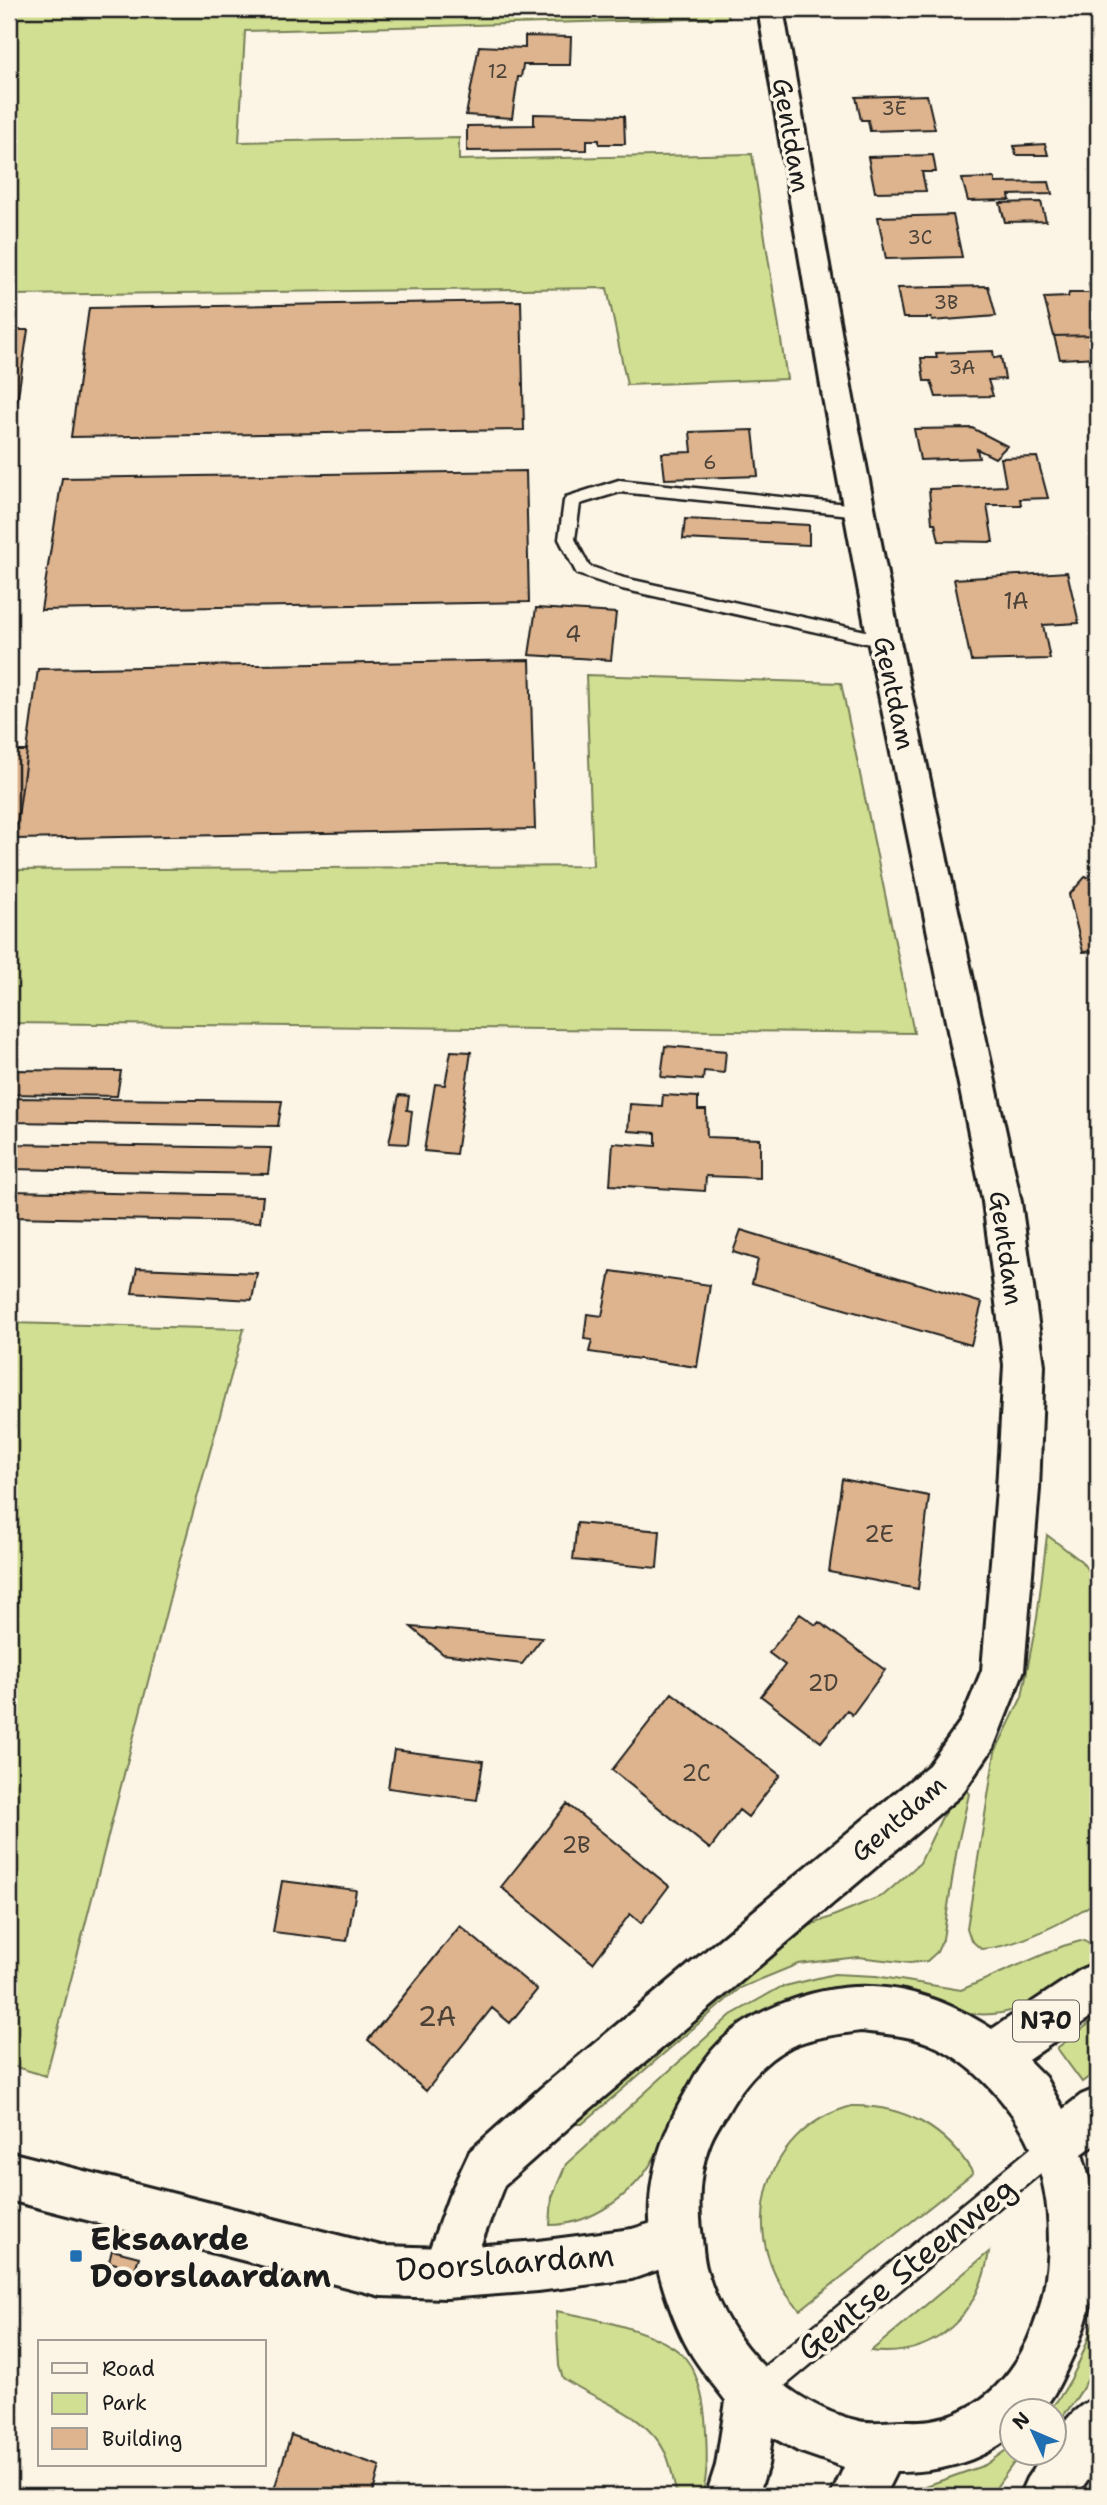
<svg xmlns="http://www.w3.org/2000/svg" width="1107" height="2505" font-family="'Shantell Sans',sans-serif">
	<style>
		.green { fill: #d1df92; stroke: #767e57; stroke-width: 2 }
		.building { fill: #ddb48e; stroke: #1c1c1c; stroke-width: 2 }
		.lines { fill: none; stroke-linecap: round; stroke-linejoin: round }
		.service-casing { stroke: #1c1c1c; stroke-width: 5 }
		.minor-casing { stroke: #1c1c1c; stroke-width: 6 }
		.tertiary-casing { stroke: #1c1c1c; stroke-width: 6 }
		.primary-casing { stroke: #1c1c1c; stroke-width: 6 }
		.service { fill: #fcf5e5; fill-rule: evenodd }
		.minor { fill: #fcf5e5; fill-rule: evenodd }
		.tertiary { fill: #fcf5e5; fill-rule: evenodd }
		.primary { fill: #fcf5e5; fill-rule: evenodd }
		.poi-dot { fill: #1f6fb2; stroke: #fcf5e5; stroke-width: 2.5 }
		.labels { text-anchor: middle; dominant-baseline: central; stroke-width: 7; stroke-linejoin: round; paint-order: stroke }
		.far-number-label { font-size: 19px; fill: #4c4238 }
		.number-label { font-size: 23px; fill: #4c4238 }
		.shield { fill: #fcf5e5; stroke: #5f5d58; stroke-width: 2 }
		.shield-label { font-size: 24px; font-weight: bold; fill: #1c1c1c }
		.street-label { font-size: 26px; fill: #1c1c1c; stroke: #fcf5e5 }
		.near-number-label { font-size: 28px; fill: #4c4238 }
		.near-poi-label { font-size: 32px; font-weight: bold; fill: #1c1c1c; stroke: #fcf5e5; text-anchor: start }
		.near-street-label { font-size: 32px; fill: #1c1c1c; stroke: #fcf5e5 }
	</style>
	<rect width="100%" height="100%" fill="#fcf5e5"/>
	<filter id="ink" filterUnits="userSpaceOnUse"><feTurbulence type="fractalNoise" baseFrequency=".0143" numOctaves="2"/><feDisplacementMap in="SourceGraphic" scale="14" xChannelSelector="R" yChannelSelector="G"/><feConvolveMatrix kernelMatrix="1 2 1 2 8 2 1 2 1" color-interpolation-filters="sRGB"/></filter>
	<g filter="url(#ink)">
		<path class="green" d="M 9,9 L 726,9 L 729,18 L 245,31 L 239,142 L 459,138 L 459,160 L 752,154 L 787,379 L 627,385 L 607,288 L 9,295 Z
			M 586,675 L 841,683 L 914,1033 L 9,1023 L 9,870 L 593,866 Z
			M 9,1323 L 244,1329 L 174,1581 L 46,2076 L 9,2065 Z
			M 1047,1535 L 1081,1561 L 1098,1584 L 1098,1900 C 1069,1920 1016,1948 981,1949 L 971,1940 L 967,1928 L 995,1752 L 1022,1697 L 1037,1618 Z
			M 962,1785 L 969,1794 L 957,1848 L 943,1939 L 937,1952 L 927,1961 L 910,1963 L 858,1957 L 798,1964 L 740,1988 L 582,2124 L 570,2124 L 768,1952 L 809,1926 L 884,1895 L 920,1863 L 942,1817 Z
			M 1084,1940 L 1098,1948 L 1098,1958 C 1081,1972 1054,1998 1034,2004 C 1017,2010 994,2016 976,2014 C 958,2012 939,2001 921,1996 C 871,1983 817,1984 771,2008 C 744,2023 707,2058 689,2083 C 673,2106 667,2135 653,2160 C 633,2195 591,2225 550,2225 L 552,2197 L 566,2164 L 731,2015 L 781,1987 L 834,1974 L 876,1976 L 961,1990 L 1063,1946 Z
			M 1098,2017 L 1098,2070 L 1082,2082 L 1057,2048 Z
			M 852,2106 C 904,2105 946,2128 973,2173 L 800,2310 C 734,2243 759,2130 852,2106 Z
			M 989,2252 C 979,2313 937,2359 871,2351 Z
			M 1098,2304 C 1098,2320 1102,2340 1098,2354 C 1091,2379 1072,2407 1055,2425 L 1054,2410 L 1049,2410 C 1075,2383 1089,2341 1098,2304 Z
			M 556,2311 C 589,2317 665,2332 686,2359 C 701,2378 705,2409 706,2432 C 707,2455 708,2474 702,2496 L 677,2496 C 673,2482 672,2467 666,2454 C 647,2413 598,2402 563,2378 L 559,2366 Z
			M 1012,2446 L 1012,2452 L 1027,2453 L 1013,2464 L 990,2496 L 906,2496 L 912,2491 L 985,2465 Z"/>
		<path class="building" d="M 881,9 L 959,9 L 960,14 L 883,18 Z
			M 525,36 L 571,37 L 570,65 L 523,65 L 521,77 L 518,77 L 512,118 L 466,115 L 479,46 L 525,48 Z
			M 927,95 L 935,129 L 870,131 L 868,120 L 861,120 L 856,97 Z
			M 534,114 L 624,116 L 625,144 L 599,144 L 599,140 L 587,140 L 587,150 L 467,151 L 467,126 L 534,125 Z
			M 1045,144 L 1048,155 L 1016,155 L 1014,146 Z
			M 933,155 L 936,172 L 922,172 L 926,191 L 875,192 L 868,157 Z
			M 995,178 L 995,183 L 1049,182 L 1052,194 L 1009,195 L 1010,200 L 968,201 L 962,179 Z
			M 1041,202 L 1046,221 L 1005,222 L 1000,203 Z
			M 953,215 L 962,257 L 886,259 L 878,217 Z
			M 1092,274 L 1098,274 L 1098,335 L 1054,336 L 1044,298 L 1068,297 L 1069,293 L 1091,293 L 1089,284 L 1094,284 Z
			M 988,286 L 996,316 L 932,321 L 931,318 L 903,318 L 897,288 Z
			M 521,301 L 524,430 L 71,437 L 89,308 Z
			M 9,330 L 28,330 L 9,455 Z
			M 1098,335 L 1098,357 L 1060,359 L 1054,336 Z
			M 993,351 L 994,358 L 1001,357 L 1005,379 L 988,380 L 993,396 L 936,397 L 931,381 L 924,381 L 921,358 L 937,358 L 936,353 Z
			M 972,428 L 1007,446 L 995,458 L 977,449 L 979,458 L 920,460 L 914,429 Z
			M 753,430 L 758,476 L 665,479 L 662,453 L 692,452 L 690,432 Z
			M 1037,457 L 1048,498 L 1020,499 L 1021,505 L 987,505 L 993,542 L 939,541 L 935,523 L 932,523 L 929,489 L 1006,486 L 1001,458 Z
			M 526,471 L 529,602 L 41,610 L 62,478 Z
			M 685,519 L 809,525 L 809,545 L 683,539 Z
			M 1067,572 L 1079,623 L 1043,625 L 1050,659 L 971,661 L 954,579 Z
			M 536,608 L 616,613 L 611,660 L 529,655 Z
			M 530,660 L 535,829 L 15,839 L 38,669 Z
			M 9,751 L 27,751 L 15,839 L 9,839 Z
			M 1086,876 L 1098,883 L 1098,951 L 1083,952 L 1069,895 Z
			M 665,1046 L 726,1051 L 724,1073 L 704,1071 L 703,1080 L 661,1077 Z
			M 451,1051 L 471,1052 L 456,1154 L 424,1151 L 435,1084 L 445,1085 Z
			M 9,1070 L 121,1071 L 117,1096 L 9,1094 Z
			M 399,1095 L 409,1096 L 407,1110 L 412,1111 L 408,1144 L 389,1143 Z
			M 663,1095 L 698,1097 L 698,1110 L 706,1110 L 707,1137 L 760,1139 L 760,1178 L 706,1176 L 705,1191 L 610,1185 L 613,1143 L 656,1146 L 656,1133 L 628,1131 L 630,1104 L 662,1106 Z
			M 9,1098 L 282,1101 L 278,1126 L 9,1122 Z
			M 9,1144 L 271,1148 L 268,1174 L 9,1169 Z
			M 9,1191 L 263,1196 L 260,1222 L 9,1217 Z
			M 741,1230 L 982,1303 L 971,1345 L 752,1283 L 758,1260 L 733,1252 Z
			M 137,1268 L 257,1273 L 252,1300 L 132,1293 Z
			M 611,1271 L 710,1285 L 697,1367 L 589,1352 L 592,1340 L 584,1339 L 587,1314 L 602,1316 Z
			M 842,1479 L 929,1496 L 918,1589 L 829,1572 Z
			M 577,1523 L 660,1531 L 657,1568 L 573,1560 Z
			M 800,1614 L 816,1625 L 819,1622 L 885,1670 L 852,1715 L 847,1710 L 821,1742 L 761,1696 L 785,1665 L 769,1653 Z
			M 411,1627 L 542,1638 L 522,1664 L 443,1654 Z
			M 672,1693 L 780,1775 L 748,1817 L 739,1810 L 710,1849 L 612,1770 Z
			M 394,1750 L 483,1761 L 477,1800 L 388,1788 Z
			M 567,1804 L 669,1886 L 641,1923 L 630,1914 L 593,1963 L 501,1887 Z
			M 282,1881 L 356,1890 L 347,1941 L 273,1932 Z
			M 460,1926 L 537,1990 L 510,2023 L 492,2008 L 426,2091 L 368,2040 Z
			M 112,2250 L 139,2257 L 135,2269 L 109,2262 Z
			M 291,2435 L 380,2466 L 372,2496 L 272,2496 Z"/>
		<g class="lines">
			<g class="service-casing">
				<path id="service" d="M 619,480 L 867,506 L 869,510 L 867,514 L 861,516 L 620,492 L 580,504 L 575,539 L 589,566 L 624,578 L 884,635 L 893,641 L 890,645 L 884,647 L 622,589 L 577,574 L 559,539 L 564,501 L 566,497 Z
					M 1057,2130 L 1066,2134 L 1070,2143 L 1066,2152 L 763,2404 L 753,2408 L 743,2404 L 739,2394 L 743,2384 L 1048,2134 Z"/>
			</g>
			<g class="minor-casing">
				<path id="minor" d="M 758,9 L 783,9 L 853,398 L 900,641 L 1021,1202 L 1044,1365 L 1039,1489 L 1024,1670 L 993,1748 L 961,1795 L 576,2121 L 504,2185 L 463,2290 L 446,2298 L 429,2290 L 421,2273 L 449,2196 L 470,2151 L 542,2087 L 929,1765 L 962,1719 L 982,1670 L 997,1489 L 1004,1365 L 983,1202 L 868,641 L 823,398 Z
					M 1098,2397 L 1098,2465 L 1076,2496 L 1019,2496 L 1027,2478 L 1045,2452 L 1054,2452 C 1054,2428 1076,2405 1098,2397 Z"/>
			</g>
			<g class="tertiary-casing">
				<path id="tertiary" d="M 9,2152 L 381,2246 L 446,2248 L 538,2241 L 632,2229 L 675,2216 L 692,2224 L 700,2241 L 692,2258 L 632,2279 L 538,2291 L 446,2298 L 381,2296 L 9,2200 Z"/>
			</g>
			<g class="primary-casing">
				<path id="primary" d="M 1098,1962 L 1098,2012 L 1028,2060 L 1045,2077 L 1063,2109 L 1081,2095 L 1098,2088 L 1098,2142 L 1082,2154 C 1105,2225 1102,2297 1069,2364 C 1061,2381 1054,2397 1042,2410 L 1012,2410 L 1012,2436 C 977,2463 940,2472 896,2472 L 884,2496 L 831,2496 L 844,2467 L 798,2451 L 772,2437 L 768,2465 L 758,2496 L 706,2496 L 716,2465 L 726,2401 C 714,2385 699,2368 689,2350 C 668,2313 647,2244 650,2202 C 652,2163 666,2126 686,2092 C 692,2082 697,2070 705,2060 C 724,2033 751,2016 781,2004 C 856,1973 925,1985 992,2029 L 1082,1969 ZM 861,2031 C 884,2034 909,2035 930,2044 C 972,2061 1013,2107 1031,2147 C 1071,2235 1046,2396 936,2419 C 925,2422 912,2421 901,2421 C 888,2421 872,2424 859,2421 C 787,2405 727,2341 707,2271 C 703,2259 703,2244 701,2230 C 698,2203 699,2170 710,2143 C 714,2133 721,2122 727,2113 C 742,2086 764,2060 792,2046 C 813,2037 838,2034 861,2031 Z"/>
			</g>
			<use href="#service" class="service"/>
			<use href="#minor" class="minor"/>
			<use href="#tertiary" class="tertiary"/>
			<use href="#primary" class="primary"/>
		</g>
	</g>
	<rect class="poi-dot" x="69" y="2249" width="14" height="14" rx="3.5"/>
	<g class="labels">
		<g class="far-number-label">
			<text x="498" y="71">12</text>
			<text x="894" y="108">3E</text>
			<text x="920" y="237">3C</text>
			<text x="946" y="302">3B</text>
			<text x="962" y="367">3A</text>
			<text x="710" y="462">6</text>
		</g>
		<g class="number-label">
			<text x="1016" y="601">1A</text>
			<text x="573" y="634">4</text>
			<text x="879" y="1534">2E</text>
			<text x="823" y="1683">2D</text>
			<text x="696" y="1773">2C</text>
			<text x="576" y="1845">2B</text>
		</g>
		<rect class="shield" x="1013" y="2000.5" width="66" height="41" rx="5"/>
		<g class="shield-label">
			<text x="1046" y="2021">N70</text>
		</g>
		<g class="street-label">
			<text transform="translate(792 135) rotate(80)">Gentdam</text>
			<text transform="translate(895 693) rotate(78)">Gentdam</text>
			<text transform="translate(1007 1248) rotate(82)">Gentdam</text>
			<text transform="translate(898 1818) rotate(-41)">Gentdam</text>
		</g>
		<g class="near-number-label">
			<text x="437" y="2016">2A</text>
		</g>
		<g class="near-poi-label">
			<text x="90" y="2238">Eksaarde<tspan x="90" dy="37">Doorslaardam</tspan></text>
		</g>
		<g class="near-street-label">
			<text transform="translate(505 2262) rotate(-4)">Doorslaardam</text>
			<text transform="translate(906 2268) rotate(-39)">Gentse Steenweg</text>
		</g>
	</g>
	<rect width="1107" height="2505" fill="none" stroke="#fcf5e5" stroke-width="35"/>
	<rect x="18" y="18" width="1072" height="2470" fill="none" stroke="#1c1c1c" stroke-width="2.5" filter="url(#ink)"/>
	<rect x="38" y="2340" width="228" height="126" fill="#fcf5e5" stroke="#a29e95" stroke-width="2"/>
	<rect x="52" y="2363" width="35" height="10" fill="#fcf5e5" stroke="#a29e95" stroke-width="2"/>
	<text x="102" y="2376" font-size="21" fill="#1c1c1c">Road</text>
	<rect x="52" y="2393" width="35" height="21" fill="#d1df92" stroke="#a29e95" stroke-width="2"/>
	<text x="102" y="2410" font-size="21" fill="#1c1c1c">Park</text>
	<rect x="52" y="2428" width="35" height="21" fill="#ddb48e" stroke="#a29e95" stroke-width="2"/>
	<text x="102" y="2446" font-size="21" fill="#1c1c1c">Building</text>
	<g transform="translate(1033 2432) rotate(314)"><circle r="33" fill="#fcf5e5" stroke="#a29e95" stroke-width="2"/>
	<path d="M0-5L12 26L0 18L-12 26Z" fill="#1f6fb2"/>
	<text y="-10" font-size="19" font-weight="bold" text-anchor="middle" fill="#1c1c1c">N</text>
	</g>
</svg>
